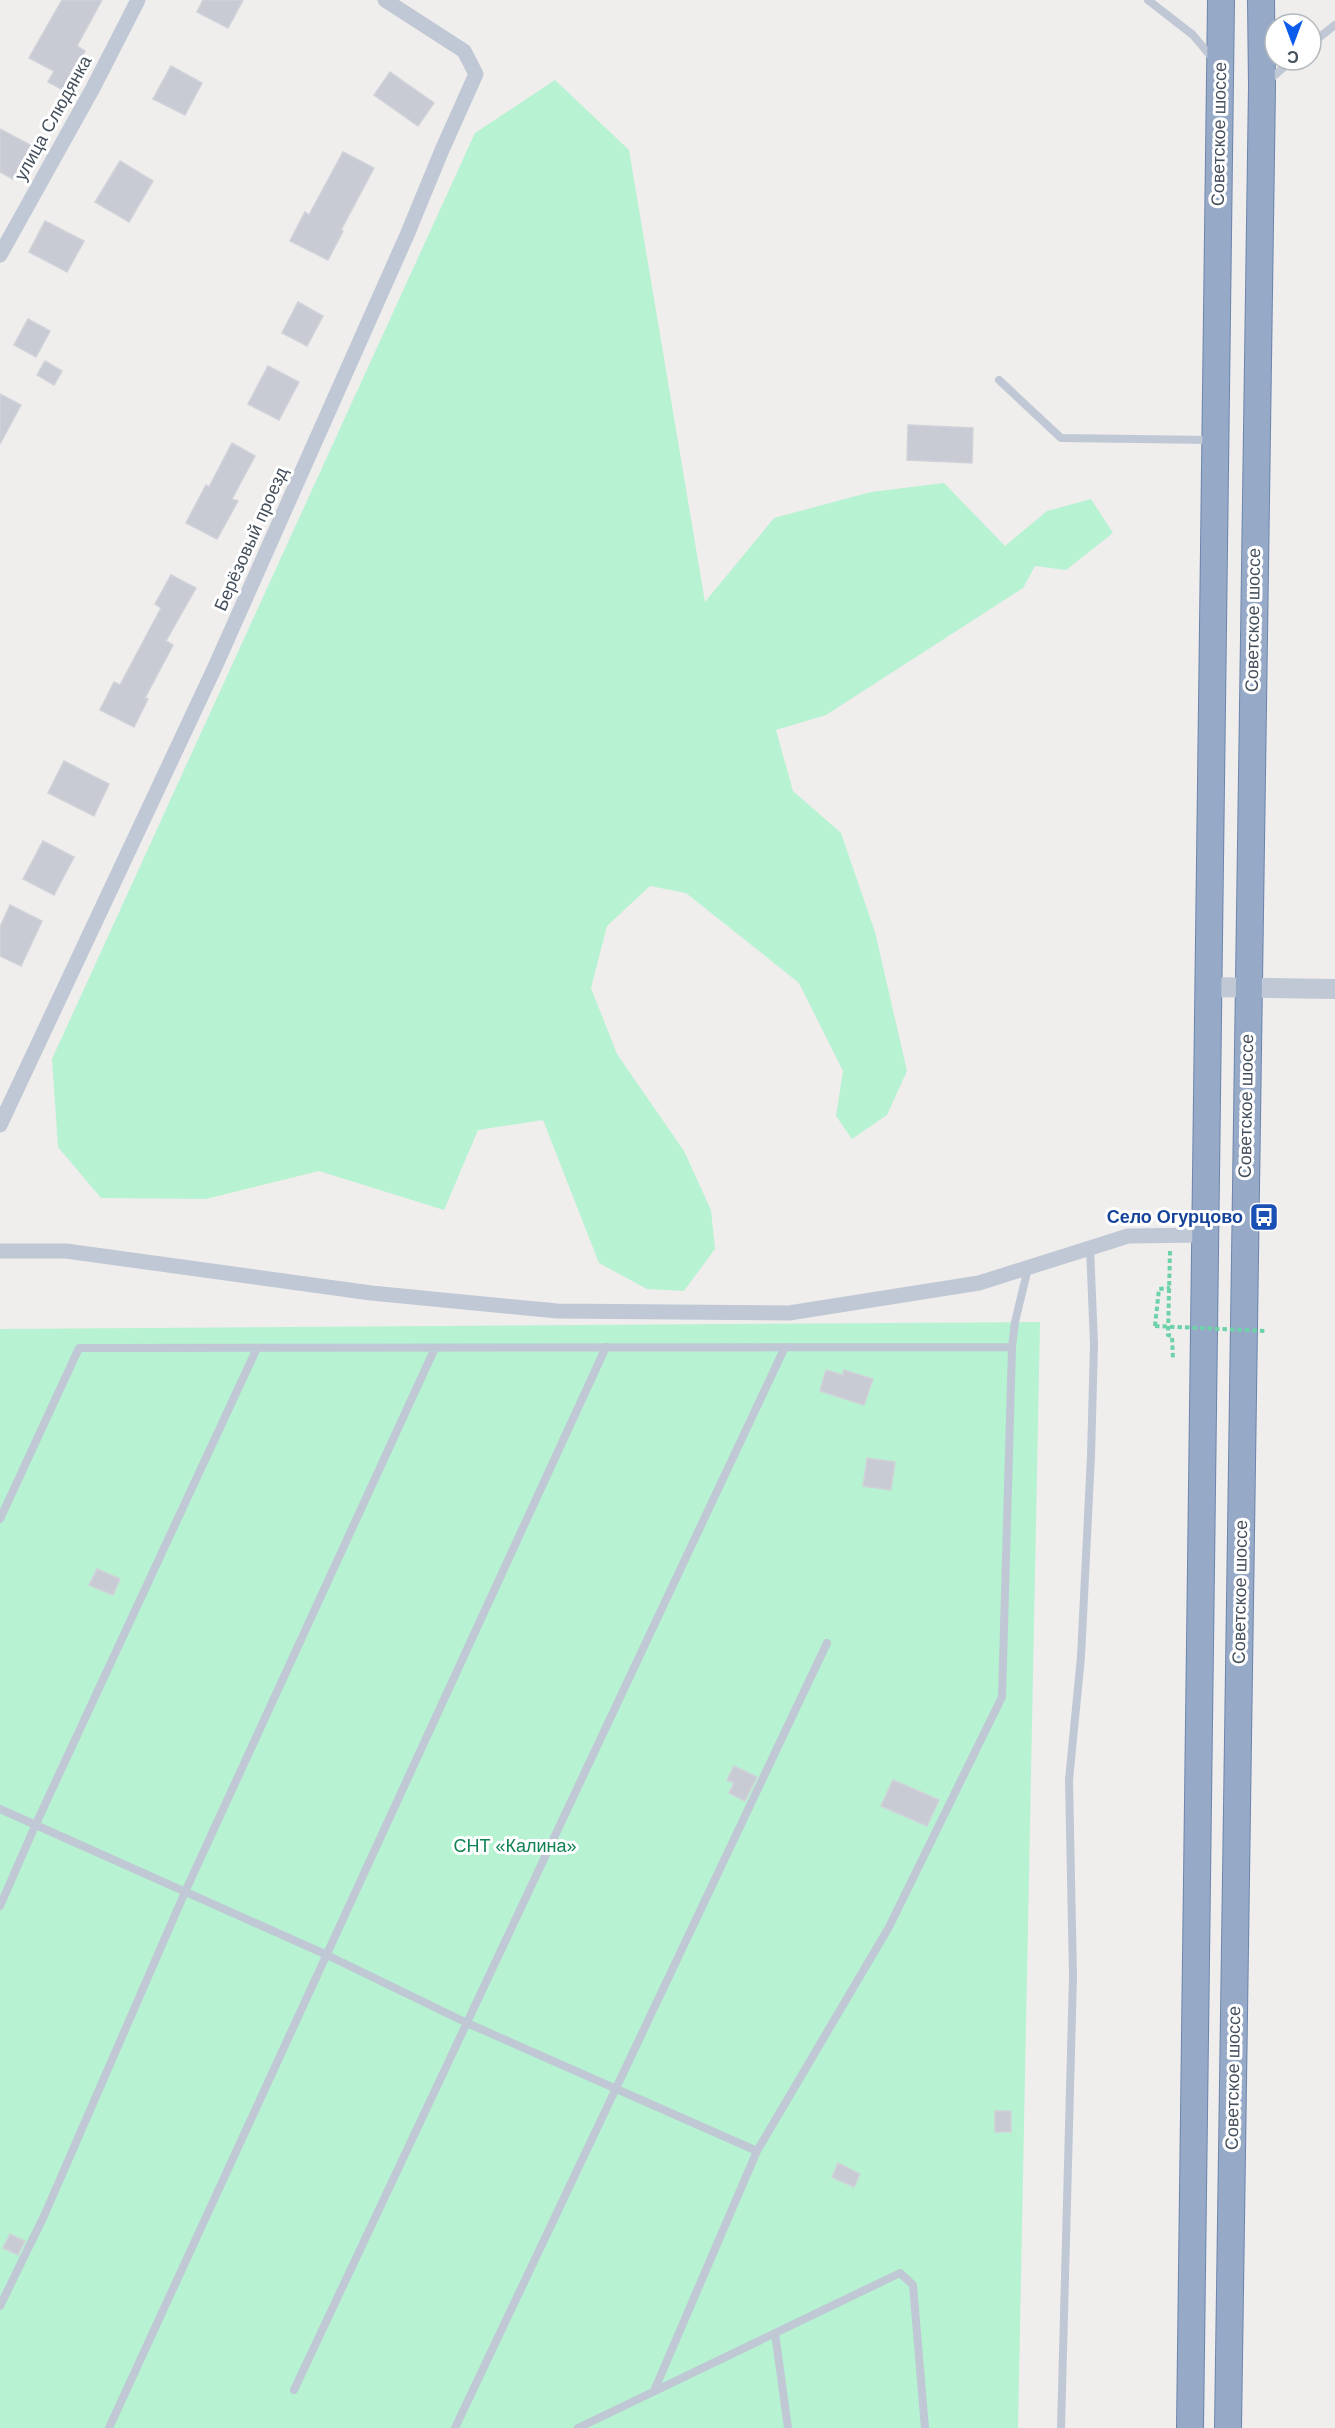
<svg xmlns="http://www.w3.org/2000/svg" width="1335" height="2428" font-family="Arial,sans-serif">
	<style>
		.green { fill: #b7f2d2 }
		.building { fill: #c8cbd3; stroke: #d0d2d9; stroke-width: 1.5 }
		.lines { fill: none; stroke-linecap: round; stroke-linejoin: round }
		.trunk-casing { stroke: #6c85ac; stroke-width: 28 }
		.path { stroke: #6dd2a8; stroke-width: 4; stroke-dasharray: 4.5 3; stroke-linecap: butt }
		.service { stroke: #bfc8d4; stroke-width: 8 }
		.minor { stroke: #bfc8d4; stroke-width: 15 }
		.tertiary { stroke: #bfc8d4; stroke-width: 20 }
		.trunk { stroke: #96aac8; stroke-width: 26 }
		.path-bridge { stroke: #6dd2a8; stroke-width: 4; stroke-dasharray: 4.5 3; stroke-linecap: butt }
		.labels { text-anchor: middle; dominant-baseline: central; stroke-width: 6; stroke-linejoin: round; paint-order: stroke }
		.street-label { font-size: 18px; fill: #444f5c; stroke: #fff }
		.transit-label { font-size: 18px; font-weight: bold; fill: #164399; stroke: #fff; text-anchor: end }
		.park-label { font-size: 18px; fill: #108252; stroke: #fff }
	</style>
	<rect width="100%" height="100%" fill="#f0eded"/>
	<path class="green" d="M 555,80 L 629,150 L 705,602 L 774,518 L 871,492 L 944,483 L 1005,546 L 1047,511 L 1091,499 L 1113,533 L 1066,570 L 1035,566 L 1023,588 L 826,715 L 776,730 L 793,791 L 841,833 L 875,932 L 907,1071 L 887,1115 L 852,1139 L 836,1116 L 843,1071 L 799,983 L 686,893 L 650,886 L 607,926 L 591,988 L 617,1054 L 684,1151 L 711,1210 L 715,1249 L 684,1291 L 647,1289 L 599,1263 L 543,1120 L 478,1130 L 444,1210 L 319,1171 L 206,1199 L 101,1198 L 58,1147 L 52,1059 L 475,133 Z
		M 1040,1322 L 1018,2428 L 0,2428 L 0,1329 Z"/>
	<path class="building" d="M 62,0 L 102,0 L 77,46 L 85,51 L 65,91 L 48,82 L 54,71 L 29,58 Z
		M 203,0 L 243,0 L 228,28 L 197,12 Z
		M 171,66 L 202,83 L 185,115 L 153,99 Z
		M 390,72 L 434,103 L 418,126 L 374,95 Z
		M 0,129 L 32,146 L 13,179 L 0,172 Z
		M 343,152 L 374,168 L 341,230 L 343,231 L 328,260 L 290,241 L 305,212 L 309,215 Z
		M 120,161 L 153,181 L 129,222 L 95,202 Z
		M 45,221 L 84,241 L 67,272 L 29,252 Z
		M 298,302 L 323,316 L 307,346 L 282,333 Z
		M 28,319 L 50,331 L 36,357 L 14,345 Z
		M 45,361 L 62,371 L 54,385 L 37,375 Z
		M 268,366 L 299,382 L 279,420 L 248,404 Z
		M 0,394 L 21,405 L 0,444 Z
		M 908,425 L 973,428 L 972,463 L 907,460 Z
		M 232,443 L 255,456 L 232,499 L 238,501 L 217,539 L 186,523 L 206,485 L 209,487 Z
		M 171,575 L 196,588 L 166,641 L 173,645 L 145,698 L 148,699 L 134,727 L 100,710 L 114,682 L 120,685 L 161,608 L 155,604 Z
		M 64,761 L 109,784 L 94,816 L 48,793 Z
		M 43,841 L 74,857 L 54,895 L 23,879 Z
		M 10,905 L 42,921 L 21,966 L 0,956 L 0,927 Z
		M 826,1370 L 843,1375 L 844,1370 L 873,1379 L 864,1405 L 820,1391 Z
		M 867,1458 L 895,1462 L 891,1490 L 863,1486 Z
		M 97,1569 L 120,1579 L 113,1595 L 89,1585 Z
		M 734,1766 L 757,1777 L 745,1801 L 729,1793 L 734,1783 L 727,1780 Z
		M 893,1780 L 939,1800 L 927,1826 L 881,1806 Z
		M 995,2111 L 1011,2111 L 1011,2132 L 995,2132 Z
		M 838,2163 L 860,2174 L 854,2187 L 832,2177 Z
		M 10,2234 L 25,2241 L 18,2255 L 3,2248 Z"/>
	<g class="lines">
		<g class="trunk-casing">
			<path id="trunk" d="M 1190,2428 L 1221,0
				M 1228,2428 L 1262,86 L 1261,0"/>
		</g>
		<path class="path" d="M 1170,1251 L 1168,1335 L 1172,1336 L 1173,1360
			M 1155,1326 L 1159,1289 L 1170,1288"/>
		<path class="service" d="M 1148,0 L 1193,35 L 1213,59
			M 1311,44 L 1335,25
			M 1267,82 L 1292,60
			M 999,380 L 1061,438 L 1211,440
			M 0,1519 L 79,1348 L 1012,1347 L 1015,1322 L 1028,1268
			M 0,1809 L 327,1955 L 467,2023 L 757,2151 L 889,1927 L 1002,1697 L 1012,1347
			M 0,1906 L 35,1826 L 257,1348
			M 0,2306 L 44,2216 L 185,1892 L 435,1348
			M 775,2333 L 788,2428
			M 294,2390 L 785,1347
			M 654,2391 L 757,2151
			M 109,2428 L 606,1347
			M 455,2428 L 827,1643
			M 578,2428 L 900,2273 L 913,2285 L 925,2428
			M 1061,2428 L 1073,1976 L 1069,1780 L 1081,1657 L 1091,1456 L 1094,1344 L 1090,1247"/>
		<path class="minor" d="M 0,255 L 93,88 L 138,0
			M 0,1125 L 215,667 L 407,235 L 442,150 L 476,74 L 464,51 L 385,0
			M 0,1251 L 66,1251 L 371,1293 L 557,1311 L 789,1313 L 979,1283 L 1128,1236 L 1206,1235"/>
		<path class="tertiary" d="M 1210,987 L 1335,989"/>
		<use href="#trunk" class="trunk"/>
		<path class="path-bridge" d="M 1155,1326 L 1266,1331"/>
	</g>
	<defs>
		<g id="bus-square" transform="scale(1.5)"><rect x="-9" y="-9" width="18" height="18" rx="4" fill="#1a4fb4" stroke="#fff"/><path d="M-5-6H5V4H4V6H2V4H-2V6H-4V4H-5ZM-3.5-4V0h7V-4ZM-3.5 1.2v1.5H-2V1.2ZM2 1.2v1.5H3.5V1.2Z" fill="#fff"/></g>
	</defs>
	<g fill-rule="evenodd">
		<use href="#bus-square" x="1264" y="1217"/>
	</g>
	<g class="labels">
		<g class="street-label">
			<text transform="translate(53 118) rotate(-61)">улица Слюдянка</text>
			<text transform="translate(1219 134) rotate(-89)">Советское шоссе</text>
			<text transform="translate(251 539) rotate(-66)">Берёзовый проезд</text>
			<text transform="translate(1253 620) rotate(-89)">Советское шоссе</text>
			<text transform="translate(1246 1106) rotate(-89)">Советское шоссе</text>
			<text transform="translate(1240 1592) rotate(-89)">Советское шоссе</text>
			<text transform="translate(1233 2078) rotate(-89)">Советское шоссе</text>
		</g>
		<g class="transit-label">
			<text x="1243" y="1217">Село Огурцово</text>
		</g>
		<g class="park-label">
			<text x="515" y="1846">СНТ «Калина»</text>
		</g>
	</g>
	<g transform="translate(1293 42) rotate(180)"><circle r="28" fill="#ffffff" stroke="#b4b9be" stroke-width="1.5"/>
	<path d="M0-4.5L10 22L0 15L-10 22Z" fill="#0c5ceb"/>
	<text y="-9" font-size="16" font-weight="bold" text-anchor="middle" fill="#444f5c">С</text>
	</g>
</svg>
